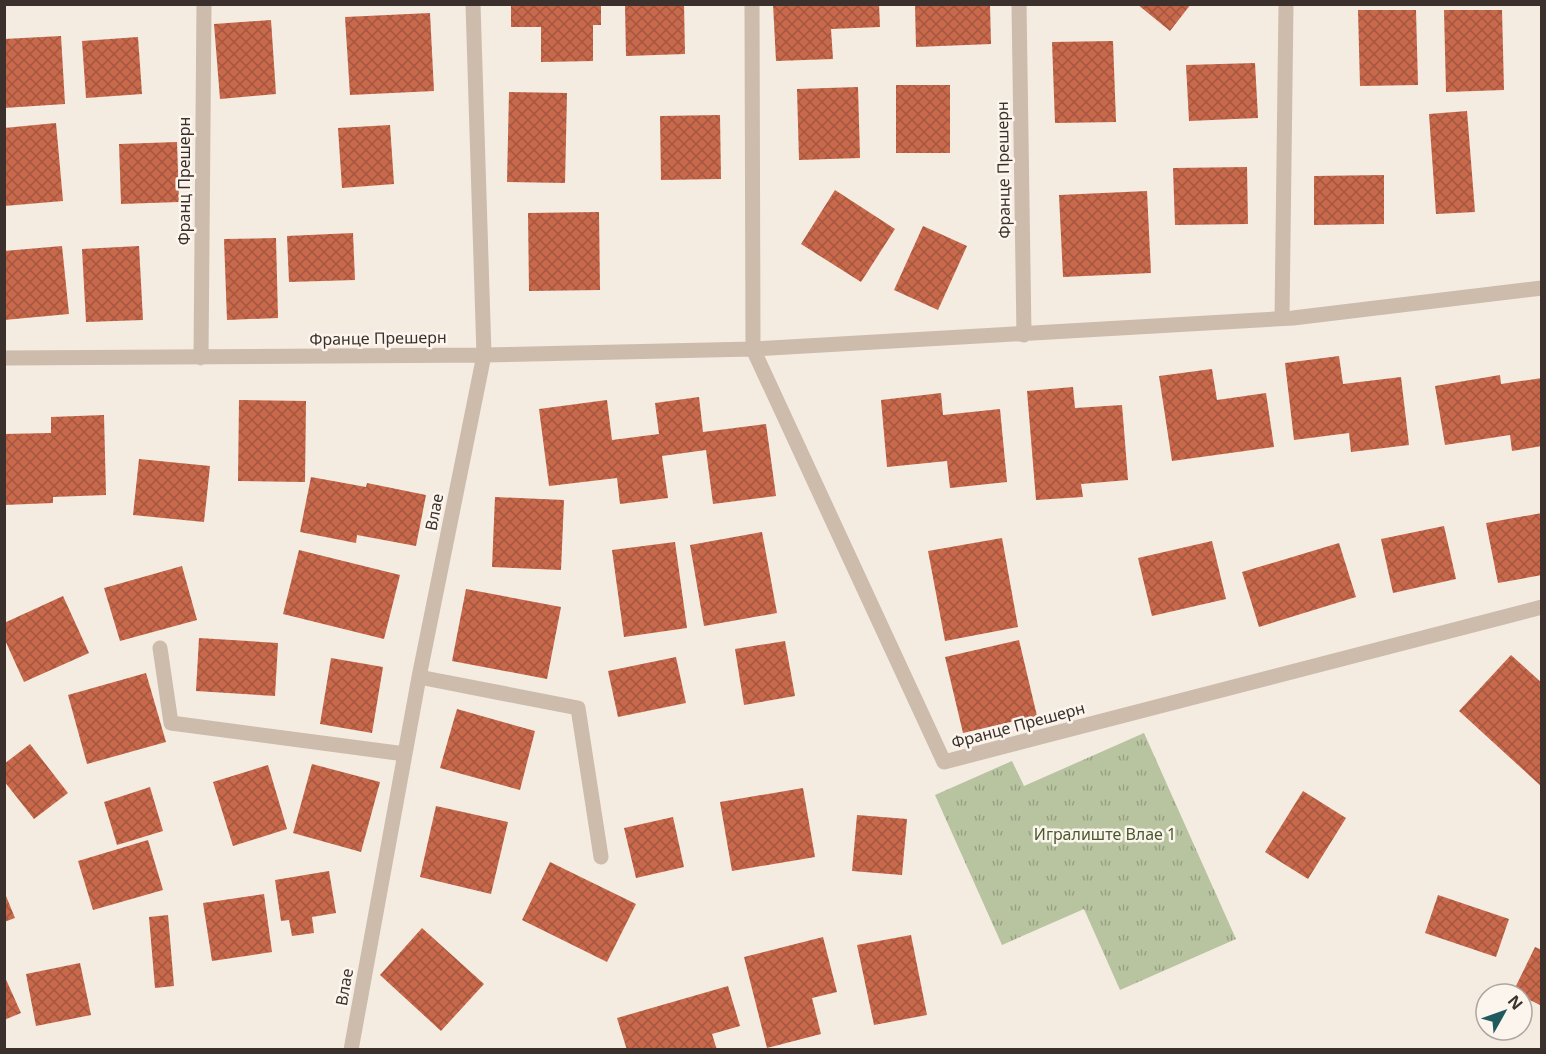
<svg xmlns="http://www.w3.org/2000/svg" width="1546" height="1054" font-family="'Noto Sans',sans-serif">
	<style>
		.park { fill: url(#park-tufts) }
		.building { fill: url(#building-cross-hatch) }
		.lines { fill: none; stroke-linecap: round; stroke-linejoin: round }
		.minor { stroke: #cdbbac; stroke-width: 15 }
		.labels { text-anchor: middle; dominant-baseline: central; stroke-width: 5; stroke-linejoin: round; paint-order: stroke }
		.street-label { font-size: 16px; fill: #3b302b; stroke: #fbf5ee }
		.park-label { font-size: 16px; fill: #4a5a2e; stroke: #fbf5ee }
	</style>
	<defs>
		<pattern id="park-tufts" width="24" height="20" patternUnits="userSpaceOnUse" patternTransform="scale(1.5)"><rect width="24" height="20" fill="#b8c4a0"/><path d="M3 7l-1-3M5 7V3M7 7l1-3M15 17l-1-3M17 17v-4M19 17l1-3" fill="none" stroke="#97a083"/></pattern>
		<pattern id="building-cross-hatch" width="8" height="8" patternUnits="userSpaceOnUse" patternTransform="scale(1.5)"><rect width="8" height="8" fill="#c8694b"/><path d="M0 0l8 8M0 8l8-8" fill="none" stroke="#a4573f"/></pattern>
	</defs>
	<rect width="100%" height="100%" fill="#f4ebe1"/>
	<path class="park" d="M 1144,733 L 1236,939 L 1120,990 L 1084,909 L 1002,945 L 935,795 L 1012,761 L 1024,786 Z"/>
	<path class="building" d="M 511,4 L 601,4 L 601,25 L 593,25 L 593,61 L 541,62 L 541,27 L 511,27 Z
		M 625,4 L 684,4 L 685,54 L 626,56 Z
		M 773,4 L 879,4 L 880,27 L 831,29 L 833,59 L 776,61 Z
		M 1137,4 L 1191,4 L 1170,31 Z
		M 915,5 L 990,5 L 991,44 L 916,47 Z
		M 1358,10 L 1416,10 L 1418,85 L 1360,86 Z
		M 1444,10 L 1502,10 L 1504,90 L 1446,92 Z
		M 430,13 L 434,91 L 350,95 L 345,17 Z
		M 271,20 L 276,94 L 220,99 L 214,24 Z
		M 61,36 L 65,104 L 4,108 L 4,39 Z
		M 138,37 L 142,94 L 86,98 L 82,41 Z
		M 1113,41 L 1116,122 L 1055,123 L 1052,42 Z
		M 1255,63 L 1258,118 L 1189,121 L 1186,65 Z
		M 896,85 L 950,85 L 950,153 L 896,153 Z
		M 858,87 L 860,158 L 799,160 L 797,89 Z
		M 509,92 L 567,93 L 565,183 L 507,182 Z
		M 1467,111 L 1475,212 L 1436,214 L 1429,114 Z
		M 720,115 L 721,179 L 661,180 L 660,116 Z
		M 56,123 L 63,201 L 4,206 L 4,128 Z
		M 390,125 L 394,184 L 342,188 L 338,128 Z
		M 177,142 L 179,202 L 121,204 L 119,144 Z
		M 1247,167 L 1248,224 L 1175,225 L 1173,168 Z
		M 1384,175 L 1384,224 L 1314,225 L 1314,176 Z
		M 835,190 L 895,229 L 861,282 L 801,244 Z
		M 1147,191 L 1151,273 L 1063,277 L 1059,195 Z
		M 599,212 L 600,290 L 529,291 L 528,213 Z
		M 923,226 L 967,246 L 938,310 L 894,290 Z
		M 353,233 L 355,280 L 289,282 L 287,236 Z
		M 276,238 L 278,318 L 227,320 L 224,239 Z
		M 62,246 L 69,314 L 4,320 L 4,251 Z
		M 139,246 L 143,320 L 86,322 L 82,249 Z
		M 1339,356 L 1343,384 L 1401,377 L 1409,445 L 1351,452 L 1349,433 L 1294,440 L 1285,363 Z
		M 1212,369 L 1217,400 L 1266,393 L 1274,447 L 1172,461 L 1159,376 Z
		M 1500,375 L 1501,384 L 1542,378 L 1542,446 L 1512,451 L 1510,435 L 1445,445 L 1435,386 Z
		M 1073,387 L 1075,408 L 1122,405 L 1128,480 L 1081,484 L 1083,497 L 1036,500 L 1027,391 Z
		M 941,393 L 943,415 L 1000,409 L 1007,482 L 950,488 L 947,461 L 887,467 L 881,400 Z
		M 699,397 L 703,432 L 766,424 L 776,496 L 713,504 L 706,450 L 662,456 L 668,498 L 620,504 L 617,478 L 549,486 L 539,409 L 607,400 L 612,440 L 659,434 L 655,403 Z
		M 239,400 L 306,401 L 305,482 L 238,481 Z
		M 104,415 L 106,495 L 53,497 L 53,503 L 4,505 L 4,434 L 51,433 L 51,417 Z
		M 139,459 L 210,466 L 204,522 L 133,515 Z
		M 311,477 L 366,487 L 367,483 L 426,495 L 416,546 L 357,535 L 356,543 L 300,532 Z
		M 495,497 L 564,500 L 561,570 L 492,567 Z
		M 1542,513 L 1542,575 L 1498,583 L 1486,523 Z
		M 1444,526 L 1456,579 L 1393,593 L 1381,539 Z
		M 762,532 L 777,613 L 704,626 L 690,545 Z
		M 1002,538 L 1018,627 L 945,641 L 928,551 Z
		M 1212,541 L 1226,599 L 1152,616 L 1138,558 Z
		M 675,542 L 687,628 L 624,637 L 612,550 Z
		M 1339,543 L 1356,597 L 1259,627 L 1242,572 Z
		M 299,550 L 400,575 L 384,639 L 283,614 Z
		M 182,566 L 197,620 L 120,641 L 104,588 Z
		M 466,589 L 561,607 L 547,679 L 452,661 Z
		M 63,596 L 89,653 L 24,682 L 4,638 L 4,623 Z
		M 199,638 L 278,643 L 275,696 L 196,691 Z
		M 1019,640 L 1037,716 L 963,733 L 945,657 Z
		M 785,641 L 795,696 L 744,705 L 735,649 Z
		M 1511,655 L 1542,683 L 1542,787 L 1459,711 Z
		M 676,657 L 686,703 L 618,717 L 608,671 Z
		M 331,658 L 383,667 L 372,733 L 320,724 Z
		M 146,673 L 166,742 L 87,764 L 68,695 Z
		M 457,709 L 535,731 L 520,790 L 440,768 Z
		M 30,744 L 68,793 L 34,819 L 4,781 L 4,764 Z
		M 312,764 L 380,782 L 361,852 L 293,833 Z
		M 268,765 L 287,829 L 233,846 L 213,782 Z
		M 150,787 L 163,831 L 117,845 L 104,802 Z
		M 803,788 L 815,857 L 732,871 L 720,802 Z
		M 1303,791 L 1346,818 L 1308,879 L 1265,852 Z
		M 436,806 L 508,822 L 491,894 L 420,877 Z
		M 857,815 L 907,819 L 902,875 L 852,871 Z
		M 673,817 L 684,867 L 636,878 L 624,828 Z
		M 148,840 L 163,890 L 93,910 L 78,861 Z
		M 550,862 L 636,904 L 607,962 L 522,920 Z
		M 329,871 L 336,913 L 312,917 L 314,933 L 292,936 L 289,920 L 281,921 L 275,880 Z
		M 4,891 L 15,918 L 4,922 Z
		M 264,894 L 272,952 L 212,961 L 203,903 Z
		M 1438,895 L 1509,919 L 1496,957 L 1425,933 Z
		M 168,915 L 174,986 L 155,988 L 149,917 Z
		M 422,928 L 484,984 L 441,1031 L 380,975 Z
		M 911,935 L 927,1015 L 874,1025 L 857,945 Z
		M 823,937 L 837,992 L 812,998 L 821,1034 L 767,1048 L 744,957 Z
		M 1535,947 L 1542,950 L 1542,1006 L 1513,992 Z
		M 80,963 L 91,1015 L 36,1026 L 26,974 Z
		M 4,975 L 21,1013 L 4,1020 Z
		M 728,986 L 740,1026 L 712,1034 L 717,1050 L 627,1050 L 617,1018 Z"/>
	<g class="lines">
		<path class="minor" d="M 752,4 L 753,349 L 944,762 L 1542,607
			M 1019,4 L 1024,335
			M 1282,318 L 1286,4
			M 4,358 L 484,355 L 753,349 L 1293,318 L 1542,288
			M 201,358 L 204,4
			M 160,648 L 171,723 L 405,754
			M 419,677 L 578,708 L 601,857
			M 351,1050 L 419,677 L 484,355 L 473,4"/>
	</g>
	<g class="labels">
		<g class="street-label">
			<text transform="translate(1003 170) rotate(-91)">Францe Прешерн</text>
			<text transform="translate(184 181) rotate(-90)">Франц Прешерн</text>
			<text transform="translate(378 338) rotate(-1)">Францe Прешерн</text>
			<text transform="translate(434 512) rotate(-79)">Влае</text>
			<text transform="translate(1018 725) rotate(-15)">Францe Прешерн</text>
			<text transform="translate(344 987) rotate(-80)">Влае</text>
		</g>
		<g class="park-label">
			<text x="1105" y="834">Игралиште Влае 1</text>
		</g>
	</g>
	<rect width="1546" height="1054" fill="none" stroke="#3b302b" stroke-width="12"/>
	<g transform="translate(1504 1012) rotate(50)"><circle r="28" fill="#fbf5ee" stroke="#aea6a0" stroke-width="1.5"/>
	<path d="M0-4.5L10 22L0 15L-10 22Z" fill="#1f5a5e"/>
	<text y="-9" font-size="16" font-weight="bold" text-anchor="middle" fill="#3b302b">N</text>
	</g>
</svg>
